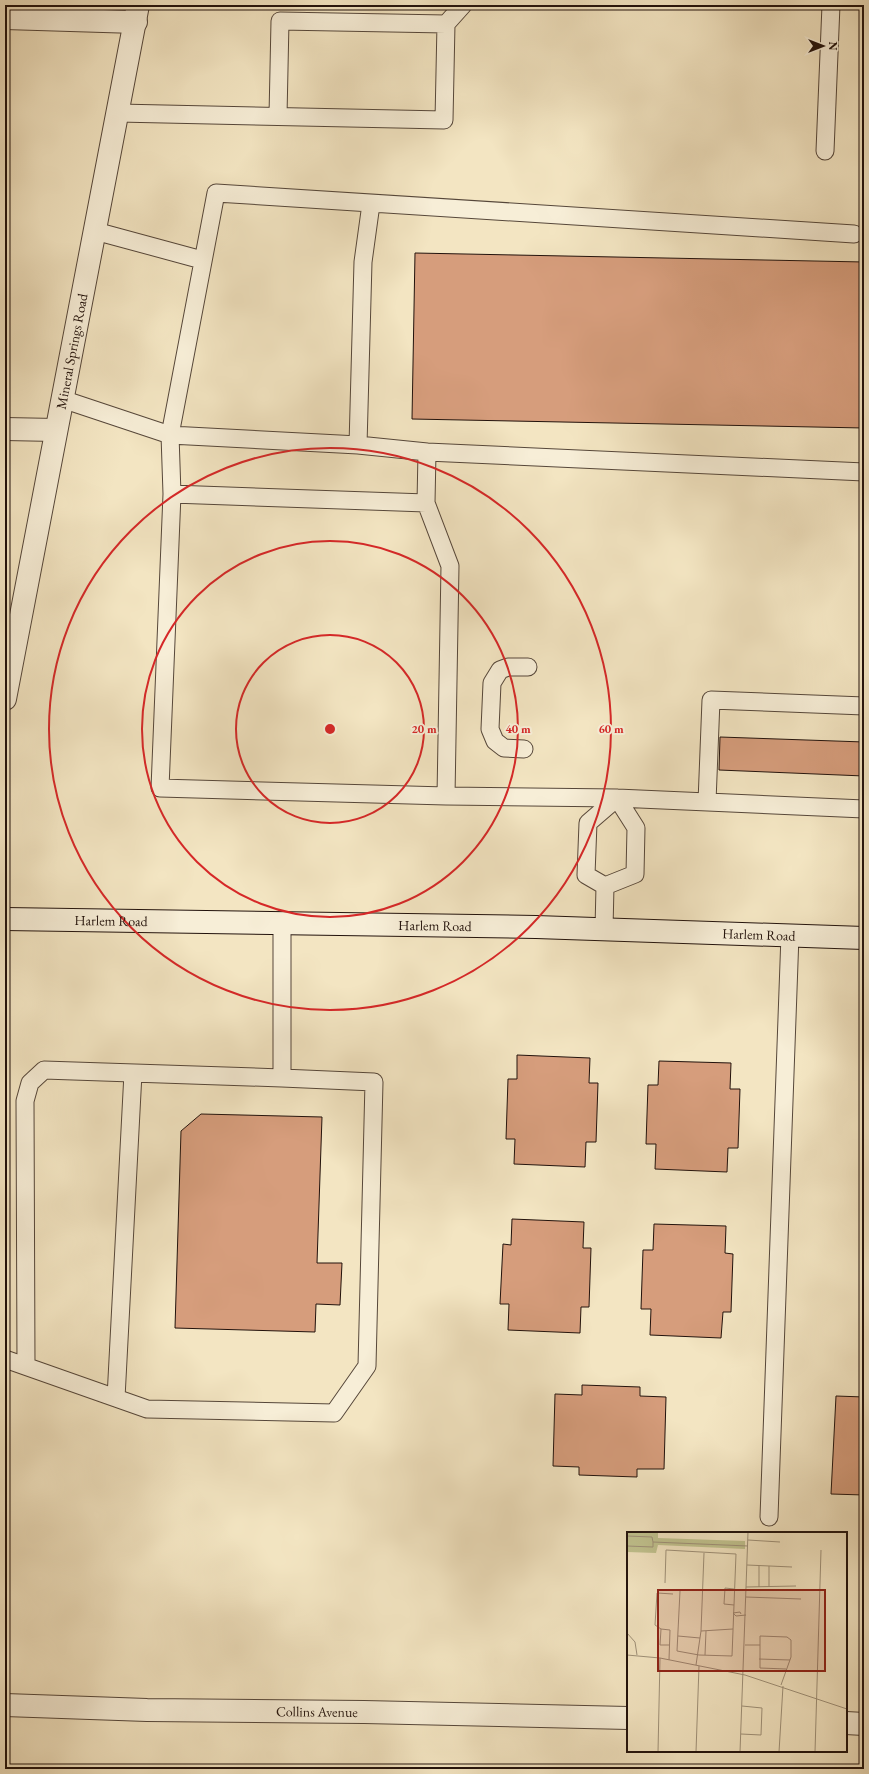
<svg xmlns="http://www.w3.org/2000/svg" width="869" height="1774" font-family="'EB Garamond',serif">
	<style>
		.building { fill: #d69d7c; stroke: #22120c }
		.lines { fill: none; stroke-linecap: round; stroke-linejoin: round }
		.service-casing { stroke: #56473a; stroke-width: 19 }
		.minor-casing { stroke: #56473a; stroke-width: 24 }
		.tertiary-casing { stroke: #56473a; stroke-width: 24 }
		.secondary-casing { stroke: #22120c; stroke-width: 24 }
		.service { stroke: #f7eed7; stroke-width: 17 }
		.minor { stroke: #f7eed7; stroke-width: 22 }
		.tertiary { stroke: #f7eed7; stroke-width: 22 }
		.secondary { stroke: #f7eed7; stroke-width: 22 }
		.ring { fill: none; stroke: #d62828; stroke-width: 2 }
		.labels { text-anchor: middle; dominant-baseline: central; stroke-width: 4; stroke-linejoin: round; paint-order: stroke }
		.street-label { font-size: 14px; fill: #22120c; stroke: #f7eed7 }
		.inset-road { fill: none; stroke: #9f9179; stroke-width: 1 }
		.view { fill: #8f2418; fill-opacity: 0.15; stroke: #8f2418; stroke-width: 2 }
		.inset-edge { fill: none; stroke: #22120c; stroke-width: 2 }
		.centre { fill: #d62828; stroke: #f7eed7; stroke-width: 2 }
		.ring-label { font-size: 12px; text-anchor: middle; font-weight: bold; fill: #d62828; stroke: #f7eed7; stroke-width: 4; stroke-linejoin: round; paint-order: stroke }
	</style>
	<rect width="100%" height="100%" fill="#f3e5c2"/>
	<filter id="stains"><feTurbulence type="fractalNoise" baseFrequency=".005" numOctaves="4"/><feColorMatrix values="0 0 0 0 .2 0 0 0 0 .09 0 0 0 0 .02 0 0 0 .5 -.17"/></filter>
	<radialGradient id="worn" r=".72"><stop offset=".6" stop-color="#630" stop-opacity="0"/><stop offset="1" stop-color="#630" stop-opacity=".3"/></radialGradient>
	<path class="building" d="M 415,253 L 864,262 L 864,428 L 412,419 Z
		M 720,737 L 864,742 L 864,776 L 719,770 Z
		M 517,1055 L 590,1058 L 589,1083 L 598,1083 L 596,1142 L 586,1142 L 585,1167 L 514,1164 L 515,1139 L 506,1139 L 508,1079 L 517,1079 Z
		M 659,1061 L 731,1063 L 730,1089 L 740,1089 L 738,1148 L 728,1148 L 727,1172 L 655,1169 L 656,1144 L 646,1144 L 648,1085 L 658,1085 Z
		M 201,1114 L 322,1117 L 317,1263 L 342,1263 L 340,1305 L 316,1304 L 315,1332 L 175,1328 L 181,1131 Z
		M 512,1219 L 584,1222 L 583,1248 L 591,1248 L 589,1307 L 581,1307 L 580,1333 L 508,1330 L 509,1304 L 500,1304 L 503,1244 L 511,1245 Z
		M 654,1224 L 726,1226 L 725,1253 L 733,1254 L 731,1312 L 723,1312 L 721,1338 L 650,1335 L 651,1309 L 641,1309 L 643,1250 L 653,1250 Z
		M 582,1385 L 640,1387 L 640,1396 L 666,1397 L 664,1469 L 637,1469 L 637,1477 L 579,1475 L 579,1467 L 553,1466 L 555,1394 L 582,1395 Z
		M 836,1396 L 864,1397 L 864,1495 L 831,1494 Z"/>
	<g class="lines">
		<g class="service-casing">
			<path id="service" d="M 446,24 L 463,5
				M 118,113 L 444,120 L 446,24 L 280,21 L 278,116
				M 825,151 L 831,5
				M 95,231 L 202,260
				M 854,234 L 216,193 L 170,435 L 172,494 L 160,788 L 446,796 L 617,798 L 864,809
				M 62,399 L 170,435 L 358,445 L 427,452 L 426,503 L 450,566 L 446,796
				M 358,445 L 363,262 L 371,204
				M 427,452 L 864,472
				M 172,494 L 426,503
				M 524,749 L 504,748 L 495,741 L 490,729 L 492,683 L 500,670 L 508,667 L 528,667
				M 617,798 L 636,828 L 635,874 L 605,886 L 586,875 L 588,823 Z
				M 707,802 L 711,700 L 864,706
				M 604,929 L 605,886
				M 5,1359 L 147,1409 L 334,1413 L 367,1366 L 374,1082 L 282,1078 L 282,923
				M 26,1365 L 25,1101 L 30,1083 L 44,1070 L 282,1078
				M 116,1398 L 133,1073
				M 769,1517 L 790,935"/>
		</g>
		<g class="minor-casing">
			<g id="minor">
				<path d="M 5,18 L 136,22"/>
				<path d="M 5,429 L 56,430"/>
				<path id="s1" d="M 5,1705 L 147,1710 L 364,1712 L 628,1718"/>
				<path d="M 846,1723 L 864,1724"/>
			</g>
		</g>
		<g class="tertiary-casing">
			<g id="tertiary">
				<path id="s2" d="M 5,699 L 138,5"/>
			</g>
		</g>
		<g class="secondary-casing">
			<g id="secondary">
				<path id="s3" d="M 5,919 L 536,927 L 864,938"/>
			</g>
		</g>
		<use href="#service" class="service"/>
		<use href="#minor" class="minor"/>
		<use href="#tertiary" class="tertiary"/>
		<use href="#secondary" class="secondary"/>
	</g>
	<g class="ring">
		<circle cx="330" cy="729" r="94"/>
		<circle cx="330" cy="729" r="188"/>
		<circle cx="330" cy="729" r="281"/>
	</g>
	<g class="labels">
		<g class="street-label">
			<text stroke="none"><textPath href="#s2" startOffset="354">Mineral Springs Road</textPath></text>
			<text stroke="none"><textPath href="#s3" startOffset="106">Harlem Road</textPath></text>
			<text stroke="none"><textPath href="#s3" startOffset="430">Harlem Road</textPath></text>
			<text stroke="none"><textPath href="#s3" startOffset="754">Harlem Road</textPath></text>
			<text stroke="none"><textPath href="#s1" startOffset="312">Collins Avenue</textPath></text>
		</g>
	</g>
	<g transform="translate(627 1532)">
		<rect width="220" height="220" fill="#f3e5c2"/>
		<path d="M 0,0 L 31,0 L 31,6 L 118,9 L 118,17 L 31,13 L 29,21 L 0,20 Z" fill="#c1c38f"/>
		<path class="inset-road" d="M 0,4 L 25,5 L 26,10 L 26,15 L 0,14M 121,8 L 153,10M 26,10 L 121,14M 120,33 L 165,35M 38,51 L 39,18 L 109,22 L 105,124 L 72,123 L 50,119 L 53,59M 119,55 L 169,54M 132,55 L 132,34M 142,55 L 142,34M 119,65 L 174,67M 107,73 L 97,72 L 98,56 L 107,57M 114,82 L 113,80 L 106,81 L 109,84 L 119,83M 34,97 L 28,93 L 30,61 L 46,62M 74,99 L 77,21M 0,101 L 8,110 L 10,123M 51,104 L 73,106M 118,113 L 133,113 L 133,104 L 160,105 L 164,108 L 164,125 L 154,153M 133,113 L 133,136 L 159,137M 0,123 L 33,126 L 118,143 L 220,177M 78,123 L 79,99M 132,127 L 163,128M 42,128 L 43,98 L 34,97 L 33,113 L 42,113M 69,133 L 74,99 L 106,97M 114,202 L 134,203 L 135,176 L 115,174M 31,220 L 33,126M 69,220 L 72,134M 113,220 L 121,0M 152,220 L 156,154M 188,220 L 194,18"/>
		<path class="view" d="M 31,58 L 198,58 L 198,139 L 31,139 Z"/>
		<rect width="220" height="220" class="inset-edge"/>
	</g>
	<circle cx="330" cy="729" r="6" class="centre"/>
	<g class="ring-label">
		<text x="424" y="733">20 m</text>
		<text x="518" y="733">40 m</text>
		<text x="611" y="733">60 m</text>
	</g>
	<rect width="869" height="1774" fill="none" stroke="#f3e5c2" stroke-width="20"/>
	<rect x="6" y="6" width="857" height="1762" fill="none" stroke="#22120c" stroke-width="2"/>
	<rect x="10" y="10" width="849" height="1754" fill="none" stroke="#22120c"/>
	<g transform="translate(823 46) rotate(90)" stroke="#f7eed7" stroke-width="3" paint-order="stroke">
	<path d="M0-3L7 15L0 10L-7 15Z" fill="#22120c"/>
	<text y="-6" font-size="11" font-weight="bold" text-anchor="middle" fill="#22120c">N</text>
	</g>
	<rect width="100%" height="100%" filter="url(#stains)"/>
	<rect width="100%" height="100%" fill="url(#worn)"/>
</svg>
